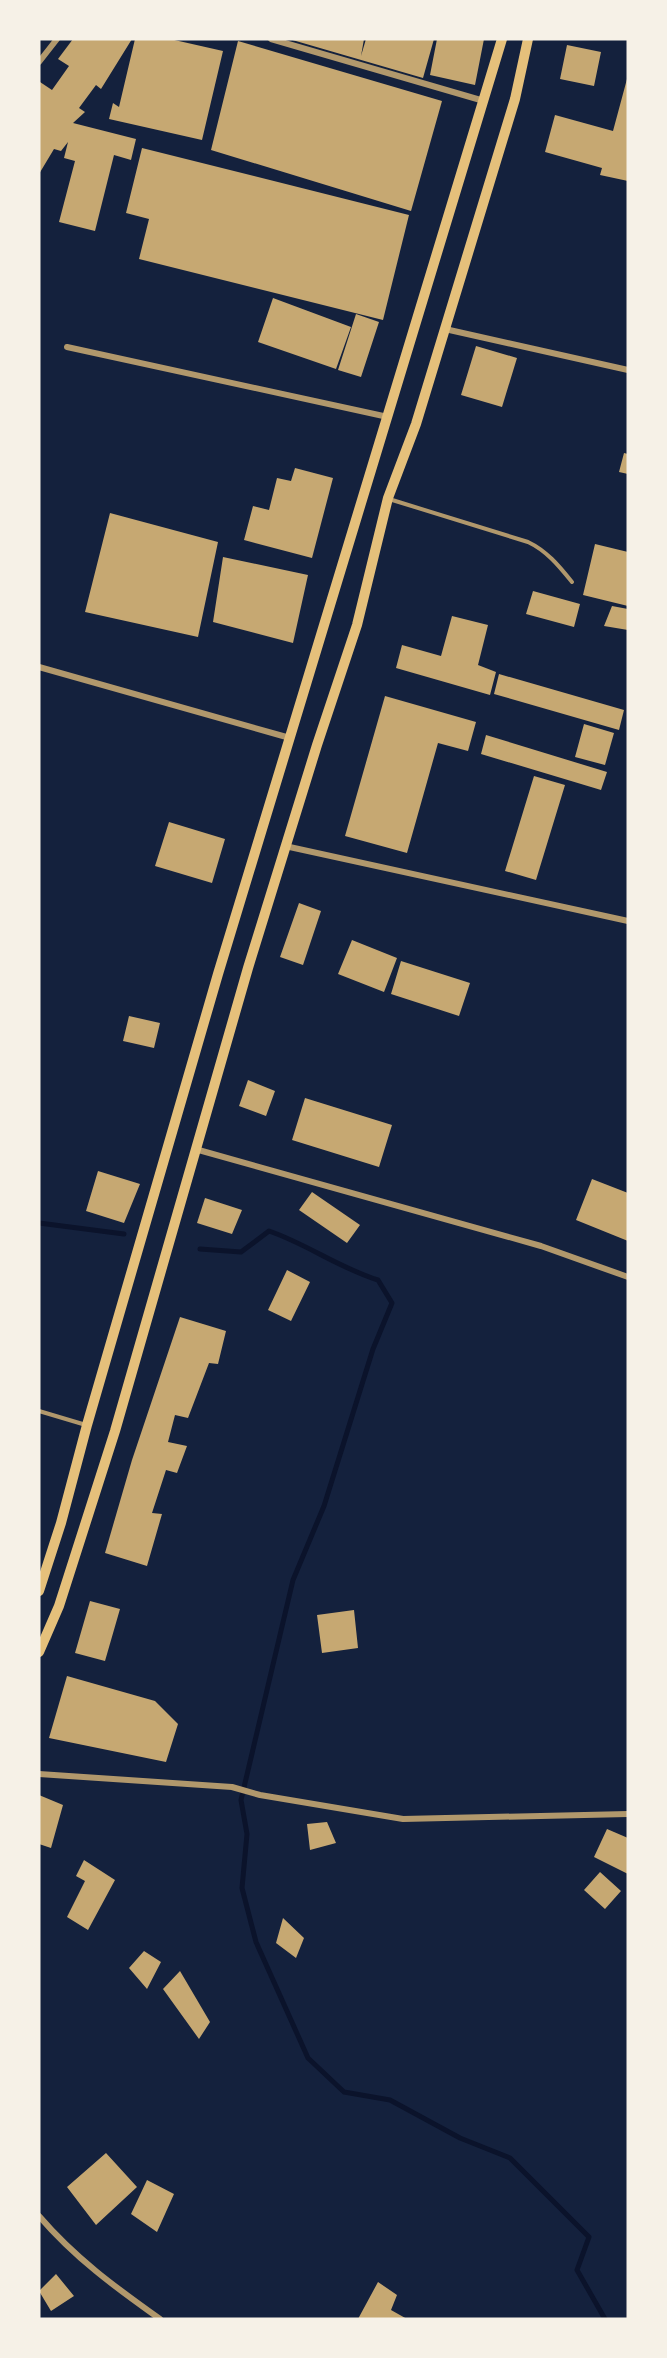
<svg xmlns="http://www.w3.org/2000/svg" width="667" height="2358" font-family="Inter,sans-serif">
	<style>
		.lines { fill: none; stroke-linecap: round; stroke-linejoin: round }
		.stream { stroke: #0b132b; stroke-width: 5 }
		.building { fill: #c6a872 }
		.service { stroke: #b1986c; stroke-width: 4 }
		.minor { stroke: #b1986c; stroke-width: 6 }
		.secondary { stroke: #e5c07b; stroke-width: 10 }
	</style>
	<rect width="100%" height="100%" fill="#14213d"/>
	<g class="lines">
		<path class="stream" d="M 39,1223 L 124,1234
			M 200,1249 L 241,1252 L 269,1231 C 307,1244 339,1268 378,1280 L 392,1303 L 373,1349 L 324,1506 L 293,1580 L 241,1800 L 247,1834 L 242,1888 L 256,1942 L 308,2058 L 344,2092 L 390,2100 L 460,2138 L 510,2158 L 589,2237 L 577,2270 L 605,2319"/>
	</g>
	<path class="building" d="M 73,39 L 132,39 L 101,89 L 96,85 L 79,108 L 85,112 L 73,123 L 136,139 L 131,160 L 114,155 L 95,231 L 59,222 L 75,161 L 64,158 L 68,142 L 61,151 L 54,149 L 39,174 L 39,84 L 40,82 L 52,90 L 69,66 L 58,59 Z
		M 135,39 L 170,39 L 223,51 L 202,140 L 109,119 L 113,103 L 119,107 Z
		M 289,39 L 364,39 L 361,56 L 366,39 L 434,39 L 423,78 Z
		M 437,39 L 484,39 L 475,85 L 430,75 Z
		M 238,41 L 442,101 L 411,211 L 211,150 Z
		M 567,45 L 601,52 L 594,86 L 560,79 Z
		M 627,79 L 628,181 L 600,175 L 602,168 L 545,152 L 555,115 L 613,131 Z
		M 142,148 L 409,215 L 383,320 L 139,259 L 149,219 L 126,213 Z
		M 273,298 L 351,327 L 336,369 L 258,342 Z
		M 356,314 L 379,322 L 361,377 L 338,370 Z
		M 476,346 L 517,358 L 502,407 L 461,395 Z
		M 624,453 L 628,454 L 628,474 L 619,472 Z
		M 295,468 L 333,478 L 312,558 L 244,540 L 253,506 L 269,510 L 277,478 L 291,481 Z
		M 110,513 L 218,542 L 198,637 L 85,612 Z
		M 595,544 L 628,552 L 628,606 L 583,595 Z
		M 223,557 L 308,575 L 293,643 L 213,622 Z
		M 533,591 L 580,604 L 574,627 L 526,614 Z
		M 612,606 L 628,609 L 628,630 L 604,626 Z
		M 452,616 L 488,625 L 478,665 L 496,672 L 490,695 L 396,668 L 402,645 L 441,656 Z
		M 499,674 L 624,710 L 619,730 L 494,694 Z
		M 385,696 L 476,722 L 468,751 L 438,743 L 407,853 L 345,836 Z
		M 584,724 L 614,733 L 605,765 L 575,757 Z
		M 486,735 L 607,772 L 601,790 L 481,754 Z
		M 534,776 L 565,785 L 536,880 L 505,871 Z
		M 169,822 L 225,839 L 212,883 L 155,866 Z
		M 299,903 L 321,911 L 303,965 L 280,957 Z
		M 352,940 L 397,958 L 384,992 L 338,974 Z
		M 401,961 L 470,983 L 459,1016 L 391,994 Z
		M 129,1016 L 160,1023 L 154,1048 L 123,1041 Z
		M 248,1080 L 275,1091 L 266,1116 L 239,1106 Z
		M 305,1098 L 392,1125 L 379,1167 L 292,1140 Z
		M 98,1171 L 140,1184 L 124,1223 L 86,1211 Z
		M 592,1179 L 628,1193 L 628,1241 L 576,1220 Z
		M 312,1192 L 360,1225 L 347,1243 L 299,1210 Z
		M 205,1198 L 242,1210 L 232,1234 L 197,1223 Z
		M 287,1270 L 310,1282 L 291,1321 L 268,1310 Z
		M 180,1317 L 226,1331 L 218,1364 L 209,1363 L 188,1418 L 175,1415 L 168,1442 L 187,1446 L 177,1473 L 166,1470 L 152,1513 L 162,1514 L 147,1566 L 105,1553 L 132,1460 Z
		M 90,1601 L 120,1609 L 105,1661 L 75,1653 Z
		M 354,1610 L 358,1648 L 322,1653 L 317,1615 Z
		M 67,1676 L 155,1701 L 178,1724 L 166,1762 L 49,1738 Z
		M 39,1795 L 63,1805 L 51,1848 L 39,1844 Z
		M 327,1822 L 336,1843 L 310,1850 L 307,1824 Z
		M 607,1829 L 628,1838 L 628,1874 L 594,1857 Z
		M 84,1860 L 115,1880 L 88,1930 L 67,1917 L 85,1881 L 76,1876 Z
		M 600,1872 L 621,1891 L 605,1909 L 584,1890 Z
		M 283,1918 L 304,1938 L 296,1958 L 276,1943 Z
		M 144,1951 L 161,1962 L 147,1989 L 129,1968 Z
		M 180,1971 L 210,2022 L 199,2039 L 163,1989 Z
		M 106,2153 L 137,2187 L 96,2225 L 67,2187 Z
		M 147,2180 L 174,2194 L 157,2232 L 131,2214 Z
		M 56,2274 L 74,2296 L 51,2311 L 39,2291 Z
		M 378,2282 L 397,2295 L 391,2310 L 407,2319 L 358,2319 Z"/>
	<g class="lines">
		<path class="service" d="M 389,499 L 528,542 C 547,551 559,566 572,582
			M 39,1411 L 86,1425"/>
		<path class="minor" d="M 271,39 L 484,101
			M 39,62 L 57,39
			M 445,329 L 628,370
			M 67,347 L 388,417
			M 39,667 L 290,738
			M 285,846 L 628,921
			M 195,1149 L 541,1246 L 628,1277
			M 39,1774 L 232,1787 L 260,1795 L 403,1819 L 628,1814
			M 39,2216 C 75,2258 115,2287 160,2319"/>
		<path class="secondary" d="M 39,1591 L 61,1523 L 87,1425 L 218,974 L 502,39
			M 39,1652 L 59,1606 L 115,1431 L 248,968 L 317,745 L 357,625 L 388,498 L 416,424 L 515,99 L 528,39"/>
	</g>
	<rect width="667" height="2358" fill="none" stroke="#f6f1e7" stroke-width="81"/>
</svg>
